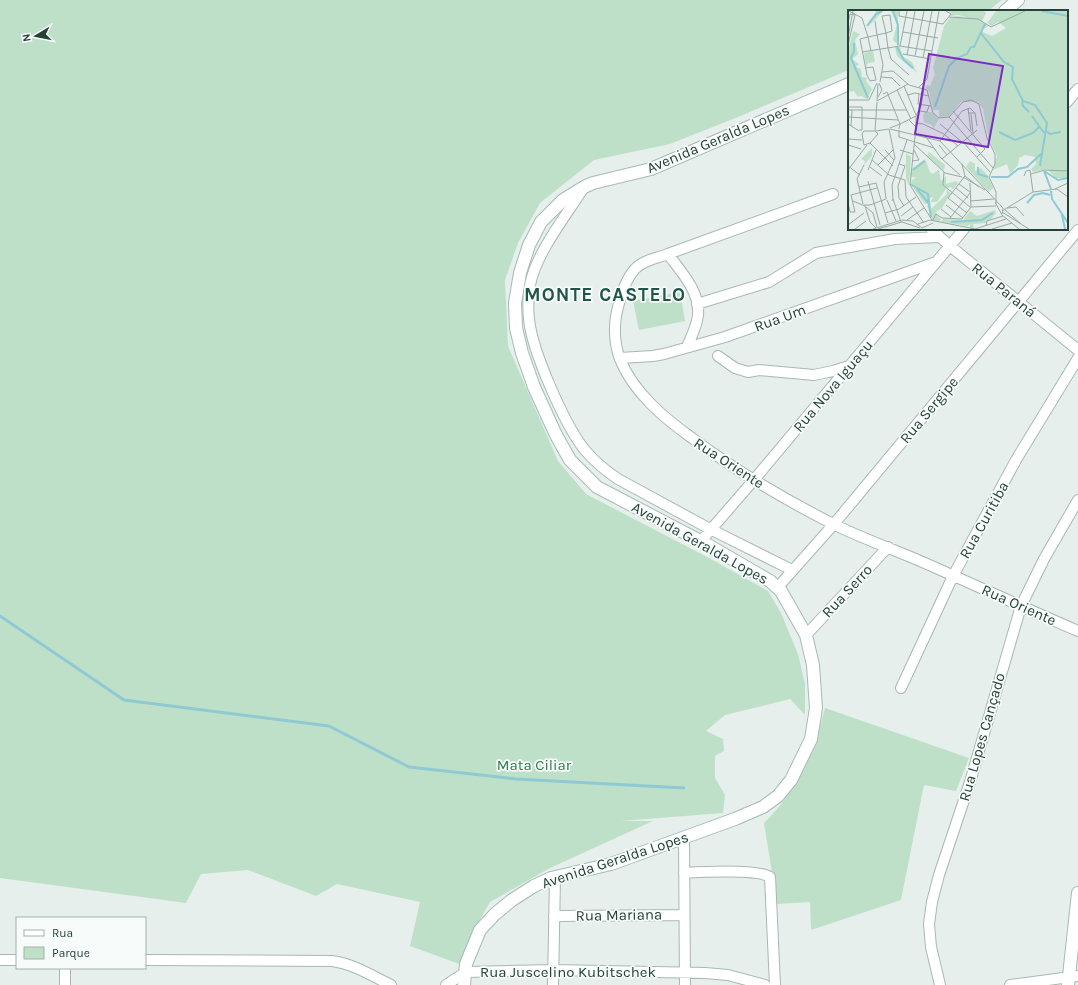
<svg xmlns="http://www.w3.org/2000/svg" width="1078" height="985" font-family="Karla,sans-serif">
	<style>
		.green { fill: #bfe0c8 }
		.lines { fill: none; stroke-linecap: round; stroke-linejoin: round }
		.stream { stroke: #8ec9d4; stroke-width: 3 }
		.street-casing { stroke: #a8b8b2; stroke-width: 12 }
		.secondary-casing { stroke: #a4bbb3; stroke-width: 14 }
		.street { stroke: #fff; stroke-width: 10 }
		.secondary { stroke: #fff; stroke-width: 12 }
		.labels { text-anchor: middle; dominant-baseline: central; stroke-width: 3.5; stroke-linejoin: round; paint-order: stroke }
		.street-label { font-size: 15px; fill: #24423a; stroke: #f7fbf9 }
		.park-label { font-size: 15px; fill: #2d7a4b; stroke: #f7fbf9 }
		.district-label { font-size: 19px; font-weight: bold; letter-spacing: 1px; fill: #1f5548; stroke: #f7fbf9 }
		.inset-river { fill: none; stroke: #8ec9d4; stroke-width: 2 }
		.inset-road { fill: none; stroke: #98aaa4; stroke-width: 1 }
		.view { fill: #7b2cbf; fill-opacity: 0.15; stroke: #7b2cbf; stroke-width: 2 }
		.inset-edge { fill: none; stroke: #24423a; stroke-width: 2 }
	</style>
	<rect width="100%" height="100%" fill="#e6efeb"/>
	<path class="green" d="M 0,0 L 1002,0 L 988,11 L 849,11 L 849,70 L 738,117 L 670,144 L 594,160 L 540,203 L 518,243 L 505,280 L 508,346 L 558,461 L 586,494 L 709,558 L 768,591 L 781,613 L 798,654 L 805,684 L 805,715 L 790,699 L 725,715 L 706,731 L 723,739 L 724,751 L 715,756 L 715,778 L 725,795 L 723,813 L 621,821 L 653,821 L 550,868 L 490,902 L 474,930 L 459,964 L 410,946 L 420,902 L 337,884 L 316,896 L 248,870 L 201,874 L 186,903 L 0,878 Z
		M 680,292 L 685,321 L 639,330 L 633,301 Z
		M 825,708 L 969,758 L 956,791 L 924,785 L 901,900 L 811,930 L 810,902 L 777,904 L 764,823 C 788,800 798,779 811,748 C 817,735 822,722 825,708 Z"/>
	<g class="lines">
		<path class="stream" d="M 0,616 L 124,700 L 329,726 L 409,767 L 516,779 L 684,788"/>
		<g class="street-casing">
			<path id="street" d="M 1067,102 L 1078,89
				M 584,187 C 566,216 536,253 530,285 C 528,294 528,310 529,319 C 532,351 564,423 584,449 C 594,461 606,471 618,479 L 710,529 L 792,570
				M 931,229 L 950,246 L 1078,350
				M 668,254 L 833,194
				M 697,304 L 769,282 L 816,253 L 895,239 L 940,237
				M 687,347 C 691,337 697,326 698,315 C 700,291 681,272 668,254 C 658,258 643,260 635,269 C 624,281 619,301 616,316 C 614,330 615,346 620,359 C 633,392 664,418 692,438 C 736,471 784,499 833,524 C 863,539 896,550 927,564 C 977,586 1027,609 1078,631
				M 718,356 L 735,368 L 748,372 L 759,370 L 814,375 L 833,371 L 849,366
				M 620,358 L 653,356 L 664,354 L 725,337 L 936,262
				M 701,541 L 753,481 L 964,229
				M 778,587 L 834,524 L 1078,230
				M 806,635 L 888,547
				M 901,688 L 953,576 L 1016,460 L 1078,358
				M 684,838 L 685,985
				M 684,873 C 700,872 758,869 770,877 L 775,985
				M 554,916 L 684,915
				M 0,960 L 17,960
				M 145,960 L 332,961 C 354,964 372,976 391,985
				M 65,968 L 65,985
				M 446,985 L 466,972 L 553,970 L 705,973 L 728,975 L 765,985
				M 553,985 L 555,877
				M 940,985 L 931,947 L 929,924 L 932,902 L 939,875 L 970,782 L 1021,606 L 1044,559 L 1078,500
				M 1010,985 L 1078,976"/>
		</g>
		<g class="secondary-casing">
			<path id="secondary" d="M 1005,11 L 1018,0
				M 464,985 L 466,964 L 480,930 L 495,914 L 512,900 L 534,886 L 551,878 L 611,864 L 735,819 L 763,807 L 778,796 L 791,780 L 811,739 L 816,708 L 813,665 L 806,635 L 781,591 L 770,581 L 708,545 L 597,487 L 570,460 L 556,435 L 534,387 L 522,353 L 516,328 L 515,303 L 520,273 L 529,245 L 541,222 L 563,200 L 584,187 L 593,183 L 651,169 L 849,84
				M 1068,985 L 1078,893"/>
		</g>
		<use href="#street" class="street"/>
		<use href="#secondary" class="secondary"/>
	</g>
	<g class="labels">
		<g class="street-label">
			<text transform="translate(718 139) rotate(-23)">Avenida Geralda Lopes</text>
			<text transform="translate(1004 290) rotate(39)">Rua Paraná</text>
			<text transform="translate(780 318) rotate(-20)">Rua Um</text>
			<text transform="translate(833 386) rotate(-50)">Rua Nova Iguaçu</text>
			<text transform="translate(929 410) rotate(-50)">Rua Sergipe</text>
			<text transform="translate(729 463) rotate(33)">Rua Oriente</text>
			<text transform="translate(984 520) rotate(-61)">Rua Curitiba</text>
			<text transform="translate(700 543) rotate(29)">Avenida Geralda Lopes</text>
			<text transform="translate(847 591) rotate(-47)">Rua Serro</text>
			<text transform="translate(1019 605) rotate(24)">Rua Oriente</text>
			<text transform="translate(982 737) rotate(-74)">Rua Lopes Cançado</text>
			<text transform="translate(615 860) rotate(-18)">Avenida Geralda Lopes</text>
			<text transform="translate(619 915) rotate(-1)">Rua Mariana</text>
			<text x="568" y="972">Rua Juscelino Kubitschek</text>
		</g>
		<g class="park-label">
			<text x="534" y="765">Mata Ciliar</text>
		</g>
		<g class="district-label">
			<text x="605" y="295">MONTE CASTELO</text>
		</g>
	</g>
	<g transform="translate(848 10)">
		<rect width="220" height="220" fill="#e6efeb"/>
		<path d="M 27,1 L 35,1 L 21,16 L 20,13 L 28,3 ZM 43,1 L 50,1 L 50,35 L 45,30 L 49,14 ZM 99,1 L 136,1 L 138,3 L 134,11 L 110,5 L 102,6 L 103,2 ZM 148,1 L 220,1 L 220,164 L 216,165 L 220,164 L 220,168 L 208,168 L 199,159 L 185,162 L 183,159 L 188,154 L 187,147 L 177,145 L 171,148 L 170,155 L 162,164 L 159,154 L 145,160 L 149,146 L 141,130 L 135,99 L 130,92 L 113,92 L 101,106 L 91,107 L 91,100 L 85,100 L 81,81 L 77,78 L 79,75 L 82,76 L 87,64 L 85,58 L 96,16 L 102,8 L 109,6 L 130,9 L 140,16 L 134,20 L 135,22 L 144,26 L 158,18 L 150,12 L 144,16 L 139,13 ZM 5,21 L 12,24 L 7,30 L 10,44 L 4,49 L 11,54 L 8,57 L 13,59 L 14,67 L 19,68 L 18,71 L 24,79 L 19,89 L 13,86 L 10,87 L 6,81 L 0,82 L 0,41 ZM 47,37 L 52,37 L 55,47 L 64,52 L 69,63 L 49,46 ZM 25,41 L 27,52 L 20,53 L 18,57 L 16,43 ZM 77,102 L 83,102 L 91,109 L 85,119 L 84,115 L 76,112 L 75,105 ZM 24,138 L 24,146 L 16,155 L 17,151 L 13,149 ZM 81,142 L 97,155 L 96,161 L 79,146 ZM 58,143 L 63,147 L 61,175 L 58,169 L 58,155 L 54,154 L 58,154 ZM 77,149 L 82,162 L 85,164 L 91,159 L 93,171 L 98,166 L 98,174 L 108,171 L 110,174 L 105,179 L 102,177 L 98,179 L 89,192 L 83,192 L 85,187 L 82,188 L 83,199 L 99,184 L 98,180 L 103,183 L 94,198 L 89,201 L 88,204 L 93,209 L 91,212 L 84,210 L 79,195 L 81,194 L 77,194 L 63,175 L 64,170 L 68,168 L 62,166 L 63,159 ZM 122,151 L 127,154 L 127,161 L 133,158 L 140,166 L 145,178 L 141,182 L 118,157 ZM 147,200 L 148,203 L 143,209 L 137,213 L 125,214 L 126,219 L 122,218 L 122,214 L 120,216 L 93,212 L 95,209 L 115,210 L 122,201 L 129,206 Z" fill="#bfe0c8"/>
		<path class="inset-river" d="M 45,1 L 50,15 L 50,35M 194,1 L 220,6M 19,16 L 28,4 L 34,1M 132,22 L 156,52 L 165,57 L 164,69 L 175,91 L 187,95 L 199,113 L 192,156M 6,33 L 6,41 L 3,48 L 20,88M 49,37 L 56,50 L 65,58M 174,91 L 175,96 L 181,102M 87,97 L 101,56 L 109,48 L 119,44 L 123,37 L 126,37 L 137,14M 184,106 L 196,123M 198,121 L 202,124 L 213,122M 151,122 L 167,130 L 185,123 L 191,117M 130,157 L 130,164 L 140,167M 65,160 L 77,151M 196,161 L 210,170 L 220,168M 196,161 L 203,179M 143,167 L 160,167 L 170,159 L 179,157 L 194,143M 62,174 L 80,184 L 81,195M 69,179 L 81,194 L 83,207M 203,181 L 204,189 L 220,213M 179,193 L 186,185 L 195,183 L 202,185M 214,205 L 217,219M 103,212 L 134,210 L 145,203"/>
		<path class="inset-road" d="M 1,1 L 14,8 L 20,27 L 29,25 L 35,55 L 32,72M 51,1 L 51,6 L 95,14 L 103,4 L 98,1M 101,7 L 130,9 L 143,17 L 177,1M 27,11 L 29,25 L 38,23 L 44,21 L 42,5 L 34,6 L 38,23 L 40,38 L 43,49M 0,13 L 2,4 L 7,5 L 0,35M 55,22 L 90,28M 0,28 L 5,1M 52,36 L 59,1M 23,41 L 20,27 L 12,29 L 19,65 L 22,71 L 28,70M 14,42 L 52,36 L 84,41M 55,44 L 82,49M 59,45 L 67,1M 67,46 L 76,1M 75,48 L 84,1M 43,49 L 61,65M 17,58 L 25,57 L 28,70M 34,62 L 45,61 L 61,75 L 79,80 L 85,103 L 91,108 L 101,107 L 115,92 L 123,90 L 131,94 L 139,128 L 147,144 L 147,154 L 141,167 L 148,182 L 148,194M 33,67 L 44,68 L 52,76M 56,76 L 68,105M 71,77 L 79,69 L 91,1M 49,80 L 63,109M 35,84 L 39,82 L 52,114 L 68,106M 71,84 L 70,94 L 83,96M 60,85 L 67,83 L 81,86M 30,87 L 34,80 L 31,73M 0,90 L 21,90 L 29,73M 29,91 L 60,74M 29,91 L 30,74M 0,97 L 14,97M 120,98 L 123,121M 0,100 L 28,100M 29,100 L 59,100M 71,101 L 79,102 L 81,96M 105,101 L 137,139 L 129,147M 127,103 L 129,116M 123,104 L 125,123M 0,107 L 50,110M 101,107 L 145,158M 61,110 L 68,117 L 68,106 L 73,96 L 76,78M 68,113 L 75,114 L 96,124 L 110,136M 0,114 L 11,121M 92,114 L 114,132M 3,116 L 4,100M 68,117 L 62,175 L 84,210M 42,118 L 52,114 L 51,119M 42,119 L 92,131 L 155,198 L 154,204M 11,120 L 14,120 L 14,97M 51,120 L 51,127 L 86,138M 16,121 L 27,121 L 30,124 L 22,133 L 16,135 L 14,124 ZM 27,121 L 29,92M 28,121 L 41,119M 78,127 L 93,148 L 112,165M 0,129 L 14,130M 92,131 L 114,101 L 122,98 L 127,103 L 120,103M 115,132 L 142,162M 22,133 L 45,156M 66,134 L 97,163 L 114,167M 0,135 L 13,139M 91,135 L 99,145M 37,140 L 46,150M 52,140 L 65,144M 94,149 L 129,120M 24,150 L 41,165 L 57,170 L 58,187 L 76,213M 64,151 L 71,150 L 66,140M 51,154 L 57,156 L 50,176 L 51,188 L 56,196M 114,154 L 117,166 L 131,177M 30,155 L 45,140M 0,156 L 12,165M 22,157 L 34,166M 0,160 L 19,135M 20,160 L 28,140M 96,162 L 95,175 L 122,197M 183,164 L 197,160 L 220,161M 117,166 L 100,188 L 119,203M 176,166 L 178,161 L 182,160 L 185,182M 115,167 L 137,180M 20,171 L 32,215M 122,173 L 123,197M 111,174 L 122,182M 11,177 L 28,173 L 40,213M 108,178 L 120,188M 207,179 L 220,173M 38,189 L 36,172 L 47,148 L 41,119M 45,189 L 44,175 L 59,130M 39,190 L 48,211M 5,191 L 17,196 L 22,212 L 28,218M 44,191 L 45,189 L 53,212M 122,191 L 146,189M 0,192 L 2,202 L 7,202 L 3,185 L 29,178M 147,192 L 154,205 L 171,219M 15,194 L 9,169 L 16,155M 16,195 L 22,195 L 38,189M 98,195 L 115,208M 18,197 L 25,203 L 29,217M 123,197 L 148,196M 159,198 L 168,197 L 176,206M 93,199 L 103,207M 156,199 L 173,214M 154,201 L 185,182 L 209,179 L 220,187M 154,202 L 181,219M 37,203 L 51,199 L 68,187M 53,206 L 65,197M 102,208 L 122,183M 59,210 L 76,198M 85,210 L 88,204 L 94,208 L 114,209 L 123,197M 70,214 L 82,210 L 127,219M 0,215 L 16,203M 138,215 L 139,211 L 155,206M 74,218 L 85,213M 7,219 L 18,211M 25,219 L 54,210 L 65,211 L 74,218M 30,219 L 54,212 L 72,218M 127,219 L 158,209M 144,219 L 164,213"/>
		<path class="view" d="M 81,44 L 155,56 L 140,137 L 67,124 Z"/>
		<rect width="220" height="220" class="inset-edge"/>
	</g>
	<rect x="16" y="917" width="130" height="52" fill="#f7fbf9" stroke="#a3b1ad"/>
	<rect x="24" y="930" width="20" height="6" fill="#ffffff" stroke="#a3b1ad"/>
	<text x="52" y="937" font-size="12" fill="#24423a">Rua</text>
	<rect x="24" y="947" width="20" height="12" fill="#bfe0c8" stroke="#a3b1ad"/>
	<text x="52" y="957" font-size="12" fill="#24423a">Parque</text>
	<g transform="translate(36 36) rotate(260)" stroke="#f7fbf9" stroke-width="3" paint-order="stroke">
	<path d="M0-3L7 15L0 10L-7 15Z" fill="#24423a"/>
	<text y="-6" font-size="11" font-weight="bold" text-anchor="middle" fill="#24423a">N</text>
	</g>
</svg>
